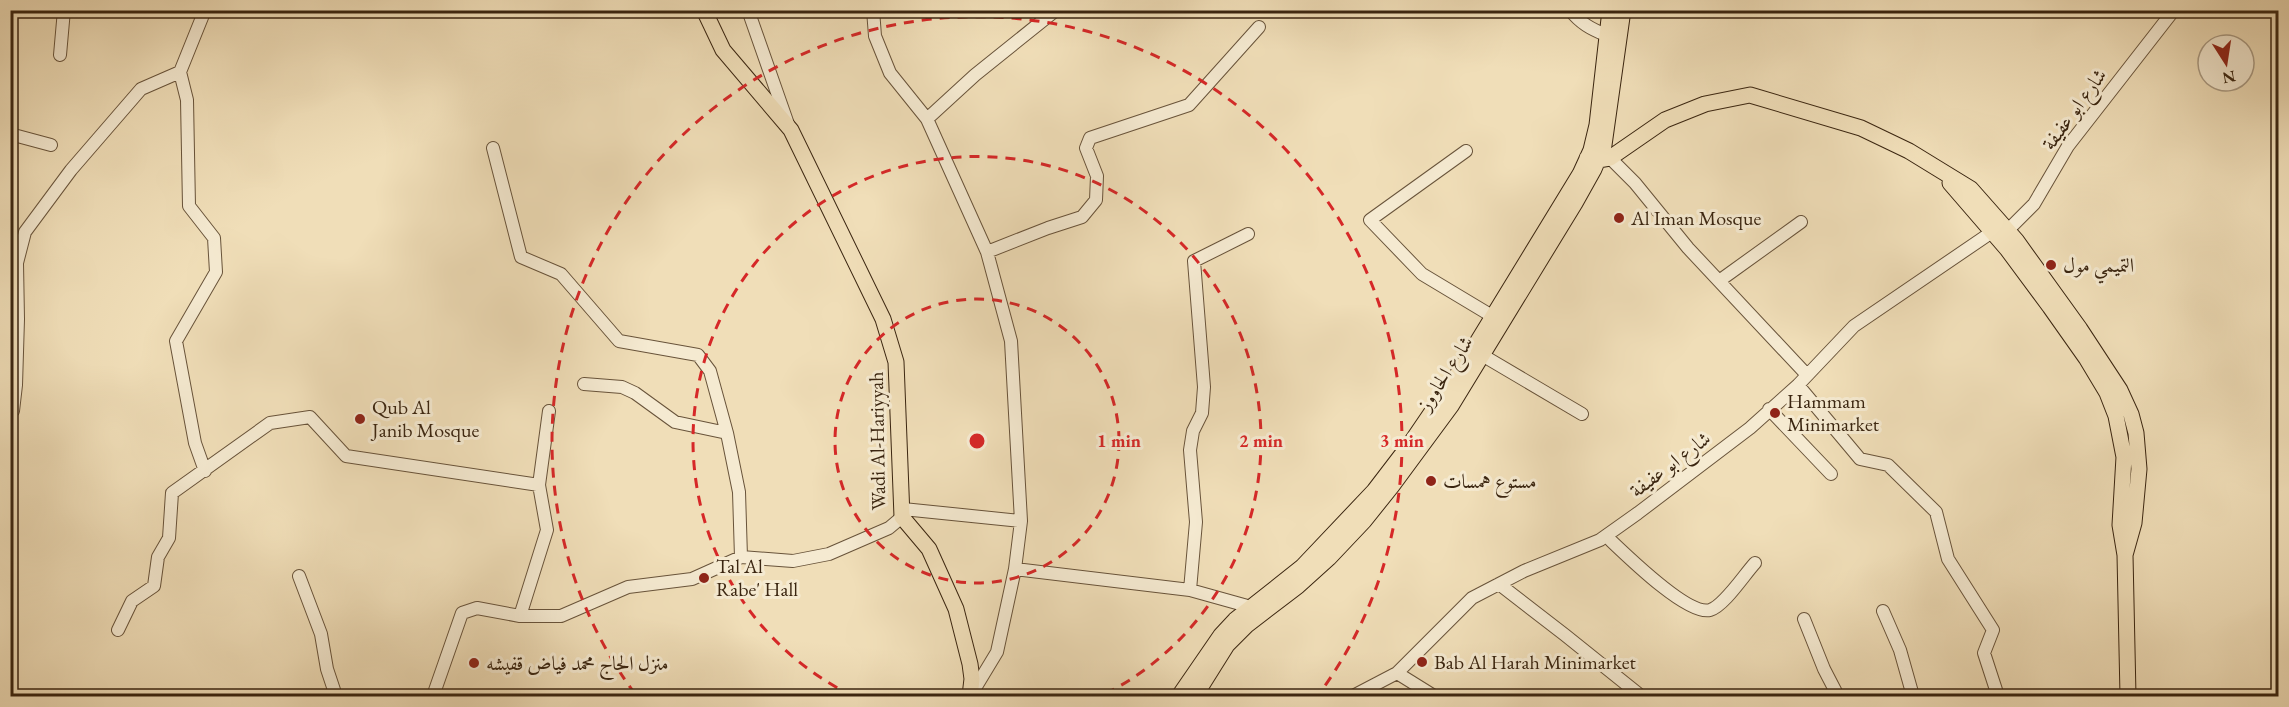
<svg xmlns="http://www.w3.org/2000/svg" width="2289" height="707" font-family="'EB Garamond',Amiri,serif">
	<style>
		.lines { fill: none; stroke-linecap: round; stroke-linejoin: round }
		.minor-casing { stroke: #68533a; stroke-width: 14 }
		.major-casing { stroke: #3a2510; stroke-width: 17 }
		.minor { stroke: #f5ead1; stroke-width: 12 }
		.major { stroke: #f0deb8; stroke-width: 15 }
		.ring { fill: none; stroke: #d62828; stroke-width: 3; stroke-dasharray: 10 8 }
		.poi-dot { fill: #8f2418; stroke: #f5ead1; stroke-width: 2 }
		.labels { text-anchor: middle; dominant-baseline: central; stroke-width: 6; stroke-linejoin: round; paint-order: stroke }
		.street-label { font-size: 20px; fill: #3a2510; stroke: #f5ead1 }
		.poi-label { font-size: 20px; fill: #3a2510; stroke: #f5ead1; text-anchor: start }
		.centre { fill: #d62828; stroke: #f5ead1; stroke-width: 3 }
		.ring-label { font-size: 18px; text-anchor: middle; font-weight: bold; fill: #d62828; stroke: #f5ead1; stroke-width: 6; stroke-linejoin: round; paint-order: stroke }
	</style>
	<rect width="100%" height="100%" fill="#f0deb8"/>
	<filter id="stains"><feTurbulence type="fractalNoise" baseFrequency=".00333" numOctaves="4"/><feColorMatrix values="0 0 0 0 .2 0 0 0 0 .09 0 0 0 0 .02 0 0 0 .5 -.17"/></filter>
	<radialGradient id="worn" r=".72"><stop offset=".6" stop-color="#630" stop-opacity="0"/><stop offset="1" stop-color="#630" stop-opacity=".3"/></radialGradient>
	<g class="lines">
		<g class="minor-casing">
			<path id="minor" d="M 748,10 L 788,124
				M 873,10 L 875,36 L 890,73 L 927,119 L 987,252 L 1011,341 L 1021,521 L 1015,569 L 997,652 L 971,695
				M 1570,10 C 1580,23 1591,29 1606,35
				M 60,55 L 64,10
				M 180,72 L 187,100 L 189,206 L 214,238 L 216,272 L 176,341 L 195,443 L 205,471
				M 927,119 L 975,75 L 1056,10
				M 10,134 L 51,145
				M 493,148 L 521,257 L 561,274 L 619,341 L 698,355 L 710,371 L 727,433 L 739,492 L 741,557
				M 1466,151 L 1370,220 L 1422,274 L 1492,316
				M 1610,158 L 1635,183 L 1688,248 L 1807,375
				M 2008,230 L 2034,204 L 2068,146 L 2174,10
				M 987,252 L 1048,228 L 1082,217 L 1096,200 L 1097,176 L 1086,148 L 1090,138 L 1189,105 L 1259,27
				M 1719,281 L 1801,222
				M 1482,355 L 1582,414
				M 584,384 L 622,387 L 635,393 L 675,422 L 727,433
				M 1798,385 L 1860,459 L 1888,465 L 1936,512 L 1948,559 L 1993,630 L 1984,653 L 1998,696
				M 1769,409 L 1831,474
				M 13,411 L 16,385 L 18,319 L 17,263 L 25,232 L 71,170 L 141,89 L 180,72 L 205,10
				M 903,509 L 1021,521
				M 1606,536 C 1623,552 1687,616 1710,610 C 1724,606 1744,575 1755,563
				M 1015,569 L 1190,590 L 1251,607
				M 299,576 L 321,634 L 327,669 L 336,696
				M 1499,584 L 1565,635 L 1641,696
				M 1190,590 L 1196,522 L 1190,450 L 1193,431 L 1202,413 L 1204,387 L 1194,261 L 1248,234
				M 1883,611 L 1900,650 L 1913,696
				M 520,616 L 547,530 L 539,485 L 549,411
				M 1804,619 L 1824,669 L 1838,696
				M 118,630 L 132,601 L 154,586 L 158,557 L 169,538 L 172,493 L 270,423 L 310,417 L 346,456 L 539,485
				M 1397,673 L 1434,696
				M 433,696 L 462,613 L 477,608 L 520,616 L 561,616 L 628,587 L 692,579 L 741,557 L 793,561 L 829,554 L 889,528 L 902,517
				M 1353,696 L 1397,673 L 1472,598 L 1524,571 L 1600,540 L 1638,513 L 1750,428 L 1798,385 L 1854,326 L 1992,232"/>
		</g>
		<g class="major-casing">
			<path id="major" d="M 704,10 L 723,50 L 791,130 L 883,319 L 896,362 L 902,517 L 929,549 L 956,609 L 970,664 L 972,679 L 970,696
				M 1587,158 L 1598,160 L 1610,158 L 1665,120 L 1705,104 L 1750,95 L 1861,128 L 1909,151 L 1971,189 L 2016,240 L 2080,329 L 2120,390 L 2131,414 L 2136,433 L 2139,469 L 2134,523 L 2125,555
				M 1950,183 L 2007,249 L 2050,307 L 2086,358 L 2107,393 L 2116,416 L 2124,457 L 2120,525 L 2125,555 L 2128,696
				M 1179,696 L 1221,635 L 1235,620 L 1302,567 L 1374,491 L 1410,444 L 1459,372 L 1580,174 L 1591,150 L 1597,125 L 1610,10
				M 1195,696 L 1227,645 L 1247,625 L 1298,586 L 1329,558 L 1364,521 L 1392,486 L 1451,406 L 1575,203 L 1594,169 L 1604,145 L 1623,10"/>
		</g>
		<use href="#minor" class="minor"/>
		<use href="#major" class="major"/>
	</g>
	<g class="ring">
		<circle cx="977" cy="441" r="142"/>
		<path d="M853 696A284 284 0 1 1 1101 696"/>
		<path d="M635 694A425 425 0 1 1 1319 694"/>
	</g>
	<g class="poi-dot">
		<circle cx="1619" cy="218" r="6"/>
		<circle cx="2051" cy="265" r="6"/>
		<circle cx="1775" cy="413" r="6"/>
		<circle cx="360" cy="419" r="6"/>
		<circle cx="1431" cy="481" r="6"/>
		<circle cx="704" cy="578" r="6"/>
		<circle cx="1422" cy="662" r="6"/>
		<circle cx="474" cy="663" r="6"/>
	</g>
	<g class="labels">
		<g class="street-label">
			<text transform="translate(2074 109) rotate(-54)">شارع ابو عفيفة</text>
			<text transform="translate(1445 373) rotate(-57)">شارع الحاووز</text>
			<text transform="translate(877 441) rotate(-91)">Wadi Al-Hariyyah</text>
			<text transform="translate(1670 464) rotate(-37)">شارع ابو عفيفة</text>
		</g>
		<g class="poi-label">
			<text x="1631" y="218">Al Iman Mosque</text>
			<text x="2063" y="265">التميمي مول</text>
			<text x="1787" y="401">Hammam<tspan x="1787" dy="23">Minimarket</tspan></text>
			<text x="372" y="407">Qub Al<tspan x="372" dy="23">Janib Mosque</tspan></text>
			<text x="1443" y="481">مستوع همسات</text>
			<text x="716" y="566">Tal Al<tspan x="716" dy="23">Rabe' Hall</tspan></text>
			<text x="1434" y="662">Bab Al Harah Minimarket</text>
			<text x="486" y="663">منزل الحاج محمد فياض قفيشه</text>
		</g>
	</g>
	<circle cx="977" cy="441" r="9" class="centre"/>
	<g class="ring-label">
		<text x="1119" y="447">1 min</text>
		<text x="1261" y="447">2 min</text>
		<text x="1402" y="447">3 min</text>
	</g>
	<rect width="2289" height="707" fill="none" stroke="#f0deb8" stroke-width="36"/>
	<rect x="12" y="12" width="2265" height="683" fill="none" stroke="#3a2510" stroke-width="3"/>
	<rect x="18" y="18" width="2253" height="671" fill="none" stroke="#3a2510" stroke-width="1.5"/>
	<g transform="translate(2226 63) rotate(168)"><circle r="28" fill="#f5ead1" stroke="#aa9b84" stroke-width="1.5"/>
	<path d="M0-4.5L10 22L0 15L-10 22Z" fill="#8f2418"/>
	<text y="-9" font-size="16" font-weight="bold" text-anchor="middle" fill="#3a2510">N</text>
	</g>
	<rect width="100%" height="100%" filter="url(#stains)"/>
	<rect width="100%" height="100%" fill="url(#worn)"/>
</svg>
